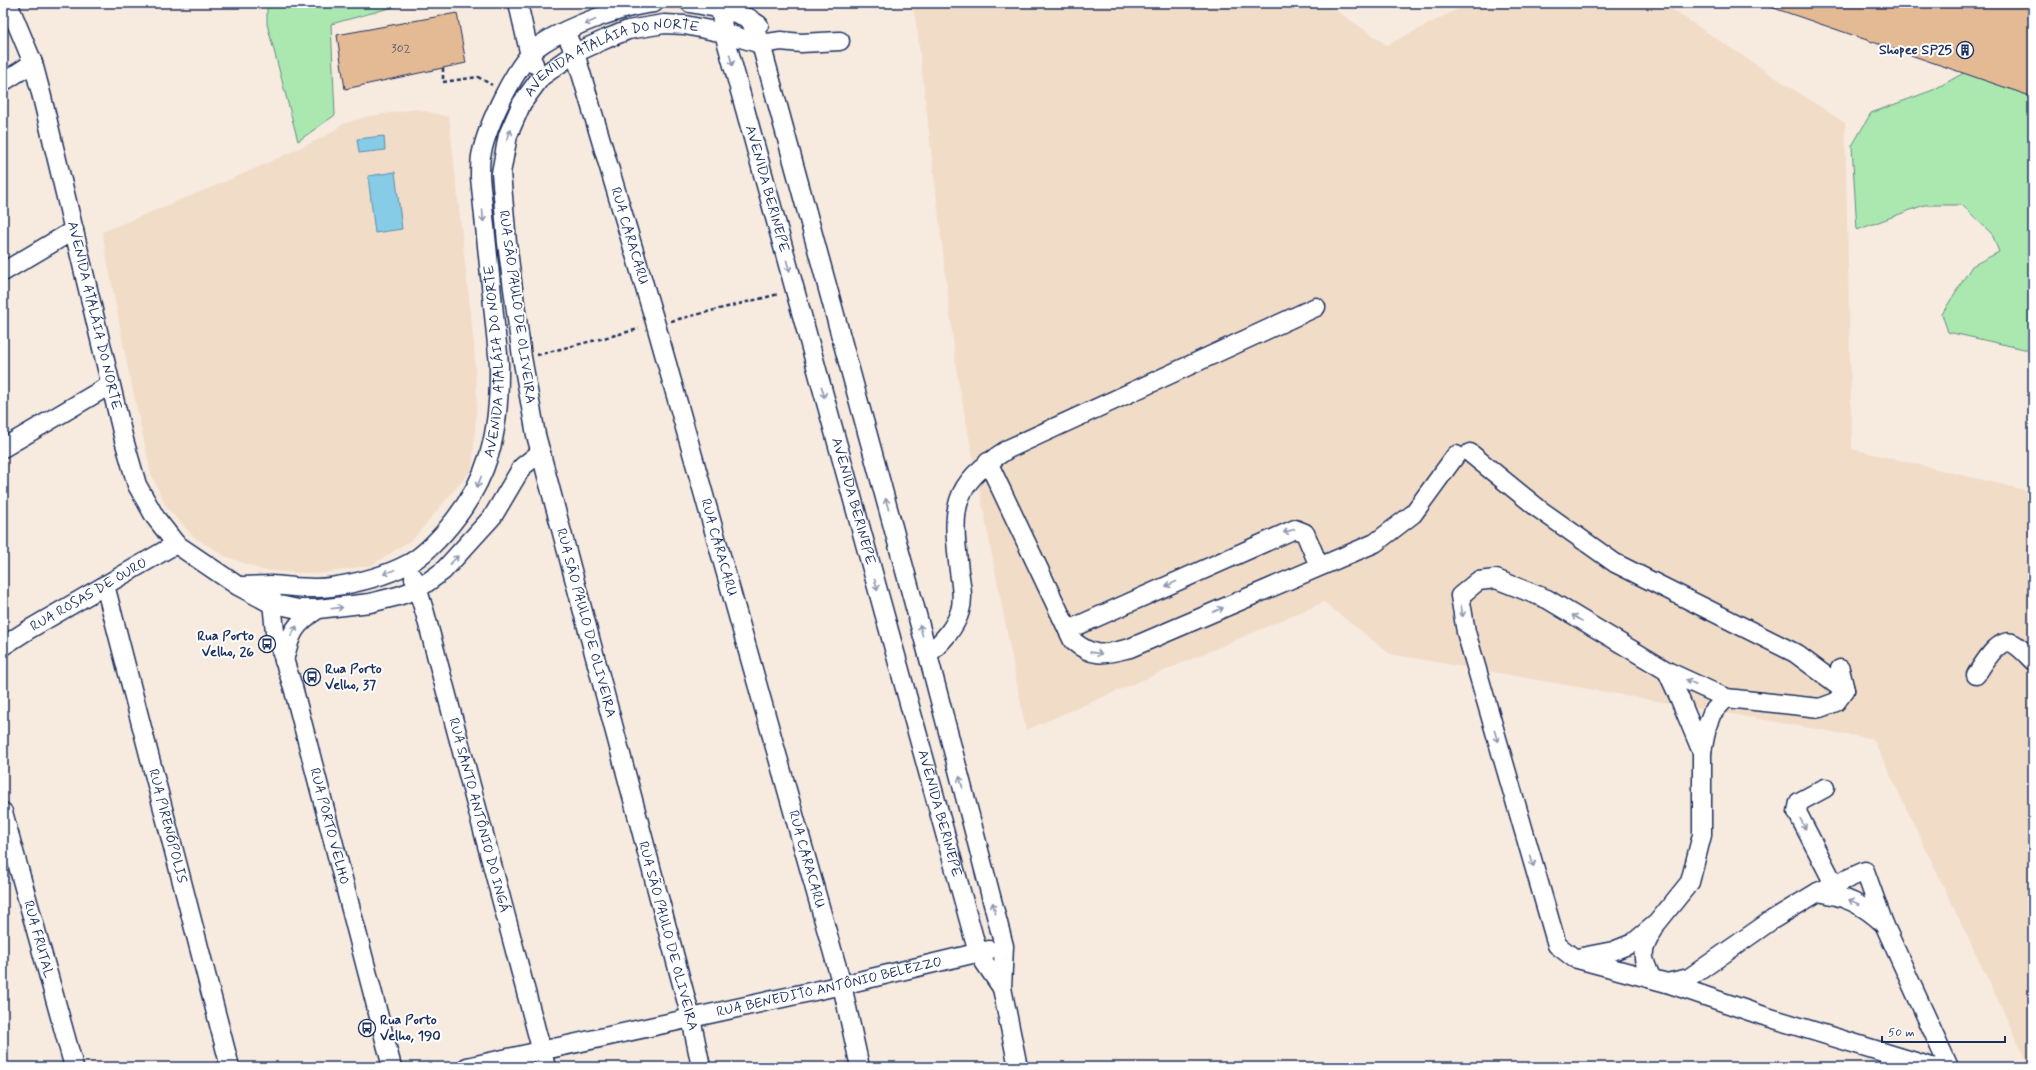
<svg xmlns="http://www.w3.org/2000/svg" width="2036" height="1070" font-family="Mynerve,sans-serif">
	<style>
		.built { fill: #f1dcc8 }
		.green { fill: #abe8af; stroke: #638c86 }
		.water { fill: #86cce7; stroke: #5b8db0 }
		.building { fill: #e4ba94; stroke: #1b2f5e }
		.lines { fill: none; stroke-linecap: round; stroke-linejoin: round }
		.minor-casing { stroke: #1b2f5e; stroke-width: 21 }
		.path { stroke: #1b2f5e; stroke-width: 2.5; stroke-dasharray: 4 3; stroke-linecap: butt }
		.minor { stroke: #fff; stroke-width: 18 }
		.oneway { stroke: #8d97ae }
		.labels { text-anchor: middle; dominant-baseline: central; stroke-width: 4; stroke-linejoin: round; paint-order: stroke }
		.number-label { font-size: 12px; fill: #4d526c }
		.poi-label { font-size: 14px; font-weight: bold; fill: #1b2f5e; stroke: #fff; text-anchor: end }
		.street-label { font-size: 14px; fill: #1b2f5e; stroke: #fff }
	</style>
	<rect width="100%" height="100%" fill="#f7eadf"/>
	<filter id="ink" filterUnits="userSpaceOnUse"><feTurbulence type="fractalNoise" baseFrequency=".025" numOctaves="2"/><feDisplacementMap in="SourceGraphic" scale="8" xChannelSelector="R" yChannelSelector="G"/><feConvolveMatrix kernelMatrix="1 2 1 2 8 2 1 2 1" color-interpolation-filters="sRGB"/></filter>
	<g filter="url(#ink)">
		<path class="built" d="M 912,3 L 1325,3 L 1387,45 L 1470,3 L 1662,3 L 1845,123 L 1852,449 L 2033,492 L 2033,1067 L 2030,1067 L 1873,739 L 1390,654 L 1324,602 L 1026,730 L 957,374 L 917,28 Z
			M 416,109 L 449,117 L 474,344 L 477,402 L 472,469 L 414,538 L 372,565 L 319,574 L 262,570 L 225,556 L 194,537 L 166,507 L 151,473 L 127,364 L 102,232 L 234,178 L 326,136 L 343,124 L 365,117 Z"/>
		<path class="green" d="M 267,3 L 408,3 L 331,24 L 335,115 L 298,141 L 267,24 Z
			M 2033,65 L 2033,351 L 1948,332 L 1942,314 L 1972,266 L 1999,252 L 1992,234 L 1962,205 L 1924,205 L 1857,230 L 1852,146 L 1871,113 L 1933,90 L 1971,69 Z"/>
		<path class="water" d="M 384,136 L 385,150 L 359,153 L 357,139 Z
			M 395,172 L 402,229 L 375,233 L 368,176 Z"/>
		<path class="building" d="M 1766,3 L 2033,3 L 2033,97 L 1765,5 Z
			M 457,13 L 466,63 L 345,89 L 337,35 Z"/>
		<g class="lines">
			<g class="minor-casing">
				<g id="minor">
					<path id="s1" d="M 8,3 L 33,63 L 42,97 L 124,440 L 137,485 L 155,517 L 176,544 L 238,586 L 270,603 L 298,609 L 318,609 L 370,603 L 398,596 L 418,589 L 443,571 L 493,516 L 522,467 L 541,452"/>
					<path d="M 518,3 L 530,56 L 534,64"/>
					<path d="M 690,3 C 714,7 739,11 759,25"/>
					<path id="s2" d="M 720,8 L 724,33 L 978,953 L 1002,988"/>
					<path d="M 749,18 L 761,44 L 928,655 L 1004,946 L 1002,988 L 1018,1067"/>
					<path id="s3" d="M 565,32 L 575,53 L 656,325 L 842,985 L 860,1067"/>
					<path d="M 3,82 L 33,63"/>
					<path d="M 3,272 L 74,230"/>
					<path d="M 3,448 L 110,385"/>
					<path d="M 1470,453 L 1539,509 L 1615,563 L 1795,653 L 1845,690"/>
					<path d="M 988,462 L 1073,641 C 1095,659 1105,654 1130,648 L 1375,543 L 1413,514 L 1456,455"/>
					<path id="s4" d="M 414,578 L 425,613 L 546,1067"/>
					<path id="s5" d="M 105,585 L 230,1067"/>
					<path id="s6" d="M 240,586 C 250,586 261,585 271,585 C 291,586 310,590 331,587 C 357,583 383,577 406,565 C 419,559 433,545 443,534 C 490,481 500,433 499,364 L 480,177 C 480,170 480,163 481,156 C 487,126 517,59 543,43 C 569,26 623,6 654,3"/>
					<path id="s7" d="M 271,592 L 275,632 L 293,687 L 392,1067"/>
					<path d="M 1068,630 L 1295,529 L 1305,533 L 1319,566"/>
					<path id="s8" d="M 3,646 L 28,630 L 176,544"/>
					<path d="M 928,655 C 941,642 955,629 960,611 C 964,599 961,584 959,571 C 952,508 950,486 1008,449 L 1316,307"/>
					<path d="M 284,661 C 290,634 294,624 318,609"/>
					<path d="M 1840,669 L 1845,690 L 1836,702 L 1820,708 L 1726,698 L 1667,671 L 1547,599 L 1496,579 L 1478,581 L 1460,596 L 1466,632 L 1557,945 L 1574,958 L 1667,983 L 1764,1016 L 1932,1067"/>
					<path d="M 1667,671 L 1679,697 L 1702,752"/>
					<path d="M 1976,675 C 1983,665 1999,635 2014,644 C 2021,648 2027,655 2033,661"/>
					<path d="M 1825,788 L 1799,802 L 1797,812 L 1835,886"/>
					<path id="s9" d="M 3,812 L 74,1067"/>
					<path d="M 1818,892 C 1847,897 1862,904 1884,924"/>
					<path d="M 1577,958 L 1613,951 L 1633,943 L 1657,923 L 1690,882 L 1702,835 L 1702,752 L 1707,726 L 1712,713 L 1726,698"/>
					<path d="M 1652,979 C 1641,956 1640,952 1654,929"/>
					<path d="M 1667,983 L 1689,978 L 1772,920 L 1818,892 L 1865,871 L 1884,924 L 1949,1067"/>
					<path id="s10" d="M 467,1067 L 842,985 L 989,950"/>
					<path id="s11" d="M 701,1067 L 691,1018 L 536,435 L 522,357 L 507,243 L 501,173 L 508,135 L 522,103 L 541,77 L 575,53 L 606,39 L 628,30 L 664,24 L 685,25 L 724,33 L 761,44 L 781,41 L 801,43 L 840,41"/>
				</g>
			</g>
			<path class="path" d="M 443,68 L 443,82 L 478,77 L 492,85
				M 671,321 L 779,294
				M 537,355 L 639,329"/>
			<use href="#minor" class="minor"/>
		</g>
		<defs><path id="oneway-shaft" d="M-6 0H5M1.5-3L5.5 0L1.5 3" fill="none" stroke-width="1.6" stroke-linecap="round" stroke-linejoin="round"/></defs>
		<g class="oneway">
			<use href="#oneway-shaft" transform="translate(590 22) rotate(157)"/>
			<use href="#oneway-shaft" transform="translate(731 60) rotate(75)"/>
			<use href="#oneway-shaft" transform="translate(509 135) rotate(-70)"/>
			<use href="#oneway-shaft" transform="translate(483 216) rotate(85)"/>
			<use href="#oneway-shaft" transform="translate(788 266) rotate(75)"/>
			<use href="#oneway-shaft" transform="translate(823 392) rotate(75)"/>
			<use href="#oneway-shaft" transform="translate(479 482) rotate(112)"/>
			<use href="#oneway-shaft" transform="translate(887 504) rotate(-105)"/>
			<use href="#oneway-shaft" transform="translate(1289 531) rotate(164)"/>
			<use href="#oneway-shaft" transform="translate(454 560) rotate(-45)"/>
			<use href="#oneway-shaft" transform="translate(389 572) rotate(158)"/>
			<use href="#oneway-shaft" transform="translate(1171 584) rotate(156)"/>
			<use href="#oneway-shaft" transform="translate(876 585) rotate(75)"/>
			<use href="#oneway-shaft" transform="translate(337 608) rotate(-7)"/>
			<use href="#oneway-shaft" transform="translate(1218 610) rotate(-23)"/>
			<use href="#oneway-shaft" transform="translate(1462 611) rotate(81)"/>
			<use href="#oneway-shaft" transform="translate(1577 618) rotate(-149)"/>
			<use href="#oneway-shaft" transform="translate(921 630) rotate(-105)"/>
			<use href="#oneway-shaft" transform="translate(294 631) rotate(-59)"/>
			<use href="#oneway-shaft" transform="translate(1096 653) rotate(8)"/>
			<use href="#oneway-shaft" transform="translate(1691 682) rotate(-156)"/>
			<use href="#oneway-shaft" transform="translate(1496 736) rotate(74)"/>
			<use href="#oneway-shaft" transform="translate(961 782) rotate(-105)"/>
			<use href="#oneway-shaft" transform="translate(1803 824) rotate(63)"/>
			<use href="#oneway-shaft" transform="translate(1532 861) rotate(74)"/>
			<use href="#oneway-shaft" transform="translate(1854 902) rotate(-155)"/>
			<use href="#oneway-shaft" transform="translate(994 908) rotate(-105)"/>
		</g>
	</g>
	<defs>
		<g id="building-ring" transform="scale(0.9)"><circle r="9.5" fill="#fff" stroke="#1b2f5e" stroke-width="1.5"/><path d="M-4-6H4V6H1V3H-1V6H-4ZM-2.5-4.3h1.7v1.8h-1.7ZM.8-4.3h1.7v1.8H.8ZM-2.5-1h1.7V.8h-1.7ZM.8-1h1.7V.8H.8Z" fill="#1b2f5e"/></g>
		<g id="bus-ring" transform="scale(0.9)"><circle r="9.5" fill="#fff" stroke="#1b2f5e" stroke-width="1.5"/><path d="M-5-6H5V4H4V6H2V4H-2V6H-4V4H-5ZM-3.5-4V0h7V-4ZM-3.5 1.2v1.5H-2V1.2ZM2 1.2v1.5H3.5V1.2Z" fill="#1b2f5e"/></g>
	</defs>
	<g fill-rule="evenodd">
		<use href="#building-ring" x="1965" y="50"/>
		<use href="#bus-ring" x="267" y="644"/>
		<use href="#bus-ring" x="312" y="677"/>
		<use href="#bus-ring" x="367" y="1028"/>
	</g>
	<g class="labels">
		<g class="number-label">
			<text x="401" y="49">302</text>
		</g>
		<g class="poi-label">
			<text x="1952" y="50">Shopee SP25</text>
			<text x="254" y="636">Rua Porto<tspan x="254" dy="16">Velho, 26</tspan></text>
			<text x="325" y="669" text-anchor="start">Rua Porto<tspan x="325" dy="16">Velho, 37</tspan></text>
			<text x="380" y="1020" text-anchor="start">Rua Porto<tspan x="380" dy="16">Velho, 190</tspan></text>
		</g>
		<g class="street-label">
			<text stroke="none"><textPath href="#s11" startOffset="1098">AVENIDA ATALÁIA DO NORTE</textPath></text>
			<text stroke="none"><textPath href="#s2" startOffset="187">AVENIDA BERINEPE</textPath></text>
			<text stroke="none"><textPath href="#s3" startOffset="214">RUA CARACARU</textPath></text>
			<text transform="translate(517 307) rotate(82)">RUA SÃO PAULO DE OLIVEIRA</text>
			<text stroke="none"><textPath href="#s1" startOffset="325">AVENIDA ATALÁIA DO NORTE</textPath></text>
			<text stroke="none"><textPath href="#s6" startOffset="405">AVENIDA ATALÁIA DO NORTE</textPath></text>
			<text stroke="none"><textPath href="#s2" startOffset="511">AVENIDA BERINEPE</textPath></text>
			<text stroke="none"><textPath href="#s3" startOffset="538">RUA CARACARU</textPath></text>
			<text stroke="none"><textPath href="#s8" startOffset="100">RUA ROSAS DE OURO</textPath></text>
			<text transform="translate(586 623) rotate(75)">RUA SÃO PAULO DE OLIVEIRA</text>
			<text stroke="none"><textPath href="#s2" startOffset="835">AVENIDA BERINEPE</textPath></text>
			<text stroke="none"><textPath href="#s4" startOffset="246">RUA SANTO ANTÔNIO DO INGÁ</textPath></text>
			<text stroke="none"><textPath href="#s5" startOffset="249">RUA PIRENÓPOLIS</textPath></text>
			<text stroke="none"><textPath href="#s7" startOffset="242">RUA PORTO VELHO</textPath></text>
			<text stroke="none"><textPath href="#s3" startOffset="862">RUA CARACARU</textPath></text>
			<text transform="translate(668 936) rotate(75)">RUA SÃO PAULO DE OLIVEIRA</text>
			<text stroke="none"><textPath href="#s9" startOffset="132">RUA FRUTAL</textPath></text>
			<text stroke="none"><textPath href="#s10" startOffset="371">RUA BENEDITO ANTÔNIO BELEZZO</textPath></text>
		</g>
	</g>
	<rect width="2036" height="1070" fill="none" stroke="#fff" stroke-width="16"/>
	<rect x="8" y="8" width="2020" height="1054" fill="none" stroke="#1b2f5e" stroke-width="1.5" filter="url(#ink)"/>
	<path d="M1882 1036v6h123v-6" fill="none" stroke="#1b2f5e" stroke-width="2"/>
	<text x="1888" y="1036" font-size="12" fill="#1b2f5e" stroke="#ffffff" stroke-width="3" paint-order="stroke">50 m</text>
</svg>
